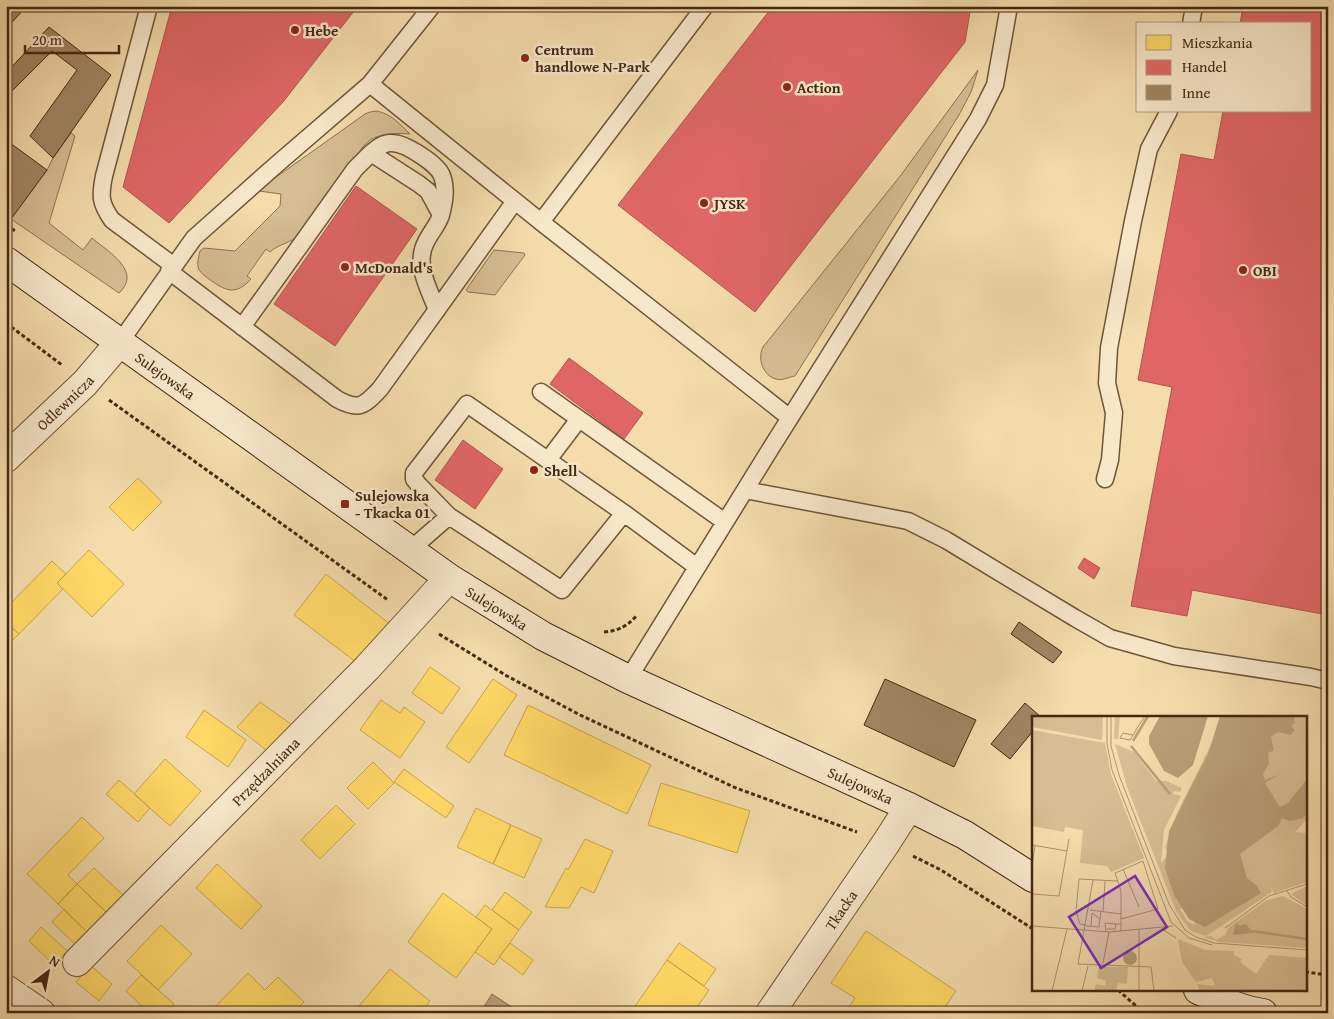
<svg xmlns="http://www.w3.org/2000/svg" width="1334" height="1019" font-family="'Gentium Book Plus',serif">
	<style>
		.green { fill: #d6bd93; stroke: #8c7252 }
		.water { fill: #b89f78; stroke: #896f4f }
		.homes { fill: #ffd966; stroke: #c7a44d }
		.shops { fill: #e06666; stroke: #b1534d }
		.building { fill: #9f8663; stroke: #432812 }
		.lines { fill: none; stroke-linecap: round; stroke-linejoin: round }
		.service-casing { stroke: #6f5539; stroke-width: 19 }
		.minor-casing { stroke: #6f5539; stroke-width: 30 }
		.secondary-casing { stroke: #432812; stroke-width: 30 }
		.path { stroke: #432812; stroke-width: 3; stroke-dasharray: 4 2.5; stroke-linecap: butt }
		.service { stroke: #f8e8ca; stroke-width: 16 }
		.minor { stroke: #f8e8ca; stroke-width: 28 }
		.secondary { stroke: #f8e8ca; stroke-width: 28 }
		.poi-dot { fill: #8f2418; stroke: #f8e8ca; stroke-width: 2 }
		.labels { text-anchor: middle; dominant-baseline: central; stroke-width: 5; stroke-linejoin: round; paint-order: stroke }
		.poi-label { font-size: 15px; font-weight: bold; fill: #432812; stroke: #f8e8ca; text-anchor: start }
		.street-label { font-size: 15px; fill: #432812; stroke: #f8e8ca }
		.inset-river { fill: none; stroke: #b89f78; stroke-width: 2.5 }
		.inset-road { fill: none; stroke: #ad946f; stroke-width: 1 }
		.view { fill: #7b2cbf; fill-opacity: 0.15; stroke: #7b2cbf; stroke-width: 2.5 }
		.inset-edge { fill: none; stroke: #432812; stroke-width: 2.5 }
	</style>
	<rect width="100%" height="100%" fill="#f4dcad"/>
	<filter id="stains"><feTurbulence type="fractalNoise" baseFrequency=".004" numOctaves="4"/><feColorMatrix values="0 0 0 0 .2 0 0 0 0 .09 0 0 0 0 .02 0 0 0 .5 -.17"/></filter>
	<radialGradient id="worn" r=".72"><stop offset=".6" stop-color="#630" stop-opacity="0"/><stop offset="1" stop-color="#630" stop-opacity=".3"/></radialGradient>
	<path class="green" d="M 978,70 L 971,92 L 959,115 L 795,376 C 789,377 782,381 776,379 C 766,377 759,364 761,354 C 761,352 762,349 763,347 L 901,175 Z
		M 377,111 C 391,114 400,124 410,134 C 398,133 381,133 370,140 C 367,142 364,146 362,148 L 300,234 C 292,243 278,244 270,252 L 266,249 L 247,276 L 251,279 C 236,296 225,291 209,279 C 205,276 199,272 198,267 C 197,262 199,256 200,251 L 204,248 L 235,251 L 280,206 L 281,194 L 259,191 L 265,185 L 365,114 L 370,112 Z
		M 71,133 L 75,136 L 49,223 L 83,250 L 92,238 C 107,251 143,271 119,293 L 11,219 L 47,170 L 53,158 Z
		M 494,250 L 524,253 L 525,255 L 495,295 L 468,292 L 466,290 Z"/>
	<path class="water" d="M 492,994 L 521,1013 L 480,1013 Z"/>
	<path class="homes" d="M 138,478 L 162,502 L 133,531 L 109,507 Z
		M 89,550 L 124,584 L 92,617 L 57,583 Z
		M 52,561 L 66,574 L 57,583 L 63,589 L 19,634 L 6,622 L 6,608 Z
		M 326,574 L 391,625 L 360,665 L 294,615 Z
		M 6,622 L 19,634 L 6,647 Z
		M 430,667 L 460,688 L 442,714 L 412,693 Z
		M 493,679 L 517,695 L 469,763 L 446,747 Z
		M 381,700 L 400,713 L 404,707 L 425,722 L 400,758 L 360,730 Z
		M 260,702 L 295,727 L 270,753 L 237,727 Z
		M 528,705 L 651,765 L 627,814 L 504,755 Z
		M 204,710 L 246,740 L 228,767 L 186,737 Z
		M 165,759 L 201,791 L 170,826 L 134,794 Z
		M 373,762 L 394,783 L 368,809 L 347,788 Z
		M 404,769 L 454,806 L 446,818 L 394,782 Z
		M 119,780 L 150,808 L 138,822 L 106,794 Z
		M 661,783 L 750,811 L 737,853 L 648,825 Z
		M 336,805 L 355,824 L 320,859 L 301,840 Z
		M 476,808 L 511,825 L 493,864 L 457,847 Z
		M 82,817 L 104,838 L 68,875 L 77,884 L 58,904 L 27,874 Z
		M 511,825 L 542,839 L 524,878 L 493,864 Z
		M 585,839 L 613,851 L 594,893 L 581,887 L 569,908 L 545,907 L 566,868 L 568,870 Z
		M 217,864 L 262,906 L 241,929 L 196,888 Z
		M 94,868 L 124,896 L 107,913 L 77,884 Z
		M 77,884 L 111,917 L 92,937 L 58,904 Z
		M 505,892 L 532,912 L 519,930 L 492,910 Z
		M 443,893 L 492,929 L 456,978 L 408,942 Z
		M 485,905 L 519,930 L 494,965 L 475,952 L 492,929 L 476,917 Z
		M 64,909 L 92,937 L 80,949 L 52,922 Z
		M 161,925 L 192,954 L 158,990 L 127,961 Z
		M 41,927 L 67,951 L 54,965 L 29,941 Z
		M 866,931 L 956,991 L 941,1013 L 845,1013 L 855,998 L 831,983 Z
		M 510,943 L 533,960 L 523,975 L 499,957 Z
		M 679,943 L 716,969 L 704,986 L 667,960 Z
		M 667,960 L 709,990 L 693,1013 L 632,1013 L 631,1012 Z
		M 90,965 L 112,984 L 99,1001 L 76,982 Z
		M 390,969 L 430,1001 L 420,1013 L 368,1013 L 359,1006 Z
		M 248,973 L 265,990 L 278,977 L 304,1002 L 293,1013 L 218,1013 L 214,1008 Z
		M 141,975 L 174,1004 L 166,1013 L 149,1013 L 126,991 Z"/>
	<path class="shops" d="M 172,6 L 358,6 L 283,102 L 169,223 L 123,187 Z
		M 773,6 L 971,6 L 965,42 L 755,312 L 618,205 Z
		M 1243,6 L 1328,6 L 1328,615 L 1192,590 L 1187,616 L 1131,606 L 1172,387 L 1138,380 L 1181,154 L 1214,160 L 1223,111 L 1310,111 L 1310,24 L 1240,24 Z
		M 356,186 L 417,229 L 335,346 L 274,304 Z
		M 569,358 L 643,413 L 624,439 L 550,384 Z
		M 463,440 L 503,469 L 475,509 L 435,480 Z
		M 1084,558 L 1100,568 L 1094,579 L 1078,568 Z"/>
	<path class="building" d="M 6,6 L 22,6 L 25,8 L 6,29 Z
		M 49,27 L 111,75 L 53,158 L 30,136 L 77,70 L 52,51 L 6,97 L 6,73 Z
		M 6,140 L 47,170 L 11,219 L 6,216 Z
		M 1019,622 L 1062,652 L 1053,663 L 1011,634 Z
		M 885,679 L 976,720 L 954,767 L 864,725 Z
		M 1025,703 L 1042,718 L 1033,718 L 1033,731 L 1010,759 L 991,744 Z"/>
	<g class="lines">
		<g class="service-casing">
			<path id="service" d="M 149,6 L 104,176 C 100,196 100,203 112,220 L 174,266
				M 1191,24 L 1194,6
				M 370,84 L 541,222 L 790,418
				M 371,153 C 377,148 384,142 392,143 C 405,143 438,164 442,176 C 447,189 444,203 441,215
				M 541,222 L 705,6
				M 169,271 L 337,399 C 359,411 364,406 380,389 L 515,201
				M 242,327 L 355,169 L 371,153 L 419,184 L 428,191 L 441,215 C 438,225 430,233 426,242 C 414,264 429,289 437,310
				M 120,342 L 194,238 L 276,165 L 370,84 L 432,6
				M 541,392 L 725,522
				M 548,460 L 579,419
				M 1105,479 L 1110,460 L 1114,413 L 1107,383 L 1109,348 L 1133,221 L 1149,149 L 1169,111
				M 745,490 L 908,521 L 946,540 L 1075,618 L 1110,638 L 1174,656 L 1311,677 L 1328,681
				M 624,513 L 467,404 L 414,473 L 414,479 L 418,484 L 449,516 L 562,590 L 624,513 L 697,567
				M 410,550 L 449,516
				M 628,679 L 771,448 L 978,119 L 995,85 L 1009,6"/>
		</g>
		<g class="minor-casing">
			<g id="minor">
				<path id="s1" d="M 6,458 L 85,383 L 120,342"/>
				<path id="s2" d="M 77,962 L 367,668 L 449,578"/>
				<path d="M 6,989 L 41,1013"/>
				<path id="s3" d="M 770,1013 L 886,843 L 909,807"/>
			</g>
		</g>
		<g class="secondary-casing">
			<g id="secondary">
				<path id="s4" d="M 6,261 L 449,578 L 543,636 L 628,679 L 909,807 L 965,835 L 1033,878"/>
				<path d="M 1198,990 C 1219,999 1240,1010 1263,1013"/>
			</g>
		</g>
		<path class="path" d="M 6,225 L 15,231
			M 6,323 L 62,365
			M 109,400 L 388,600
			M 604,632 C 618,631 628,626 637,615
			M 439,634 L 507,676 L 580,715 L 736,788 L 857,832
			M 913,856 L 941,870 L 1033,929
			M 1305,972 L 1328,975
			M 1118,990 L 1144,1013"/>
		<use href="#service" class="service"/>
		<use href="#minor" class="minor"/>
		<use href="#secondary" class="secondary"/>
	</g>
	<g class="poi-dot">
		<circle cx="295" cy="30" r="5"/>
		<circle cx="525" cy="58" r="5"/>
		<circle cx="787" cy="87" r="5"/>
		<circle cx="704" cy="203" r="5"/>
		<circle cx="345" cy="267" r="5"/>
		<circle cx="1243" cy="270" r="5"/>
		<circle cx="534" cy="470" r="5"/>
		<rect x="340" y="499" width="10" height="10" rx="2.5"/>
	</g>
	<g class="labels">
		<g class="poi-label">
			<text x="305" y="30">Hebe</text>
			<text x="535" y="49">Centrum<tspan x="535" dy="17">handlowe N-Park</tspan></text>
			<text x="797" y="87">Action</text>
			<text x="714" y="203">JYSK</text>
			<text x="355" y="267">McDonald's</text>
			<text x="1253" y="270">OBI</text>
			<text x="544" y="470">Shell</text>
			<text x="355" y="495">Sulejowska<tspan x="355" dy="17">- Tkacka 01</tspan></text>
		</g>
		<g class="street-label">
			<text stroke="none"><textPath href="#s4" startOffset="196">Sulejowska</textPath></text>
			<text stroke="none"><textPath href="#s1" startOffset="81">Odlewnicza</textPath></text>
			<text stroke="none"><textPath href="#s4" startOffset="601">Sulejowska</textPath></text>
			<text stroke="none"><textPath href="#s2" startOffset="268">Przędzalniana</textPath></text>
			<text stroke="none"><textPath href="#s4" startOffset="1006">Sulejowska</textPath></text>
			<text stroke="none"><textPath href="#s3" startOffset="125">Tkacka</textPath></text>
		</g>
	</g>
	<g transform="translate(1032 716)">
		<rect width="275" height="275" fill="#f4dcad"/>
		<path d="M 0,0 L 71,0 L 70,24 L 0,11 ZM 83,0 L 88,0 L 86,23 L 82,23 ZM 193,0 L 275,0 L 275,103 L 263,116 L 275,117 L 275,166 L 242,177 L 239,171 L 240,176 L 174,220 L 159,215 L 144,195 L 95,71 L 83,28 L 102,36 L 124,65 L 134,65 L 150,72 L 148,76 L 142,75 L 141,78 L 149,80 L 132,114 L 129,147 L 136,139 L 133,131 L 145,97 ZM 156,191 L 162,202 L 163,209 L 155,205 L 148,193 ZM 0,14 L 73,27 L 79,58 L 112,142 L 79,156 L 75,150 L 48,147 L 51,114 L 33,111 L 32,116 L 0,110 ZM 275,170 L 275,190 L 259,178 ZM 251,180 L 275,193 L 275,232 L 188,226 L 171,221 L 179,220 L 184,224 L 193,219 L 197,211 L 235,184 ZM 146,223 L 173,234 L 202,235 L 202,239 L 210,243 L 208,246 L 224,258 L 237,239 L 275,242 L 275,275 L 168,275 L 165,268 L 183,270 L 180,262 L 164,266 L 150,246 ZM 67,251 L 96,251 L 95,268 L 86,267 L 84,275 L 62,275 L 64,268 L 73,270 L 74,265 L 65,262 Z" fill="#d6bd93" fill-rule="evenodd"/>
		<path d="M 128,0 L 176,0 L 161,49 L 146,62 L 132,55 L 117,28 L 117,20 ZM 188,0 L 275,0 L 262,1 L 263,7 L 259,10 L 263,14 L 258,19 L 246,16 L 239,21 L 242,34 L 236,37 L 237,48 L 231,58 L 233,64 L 248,58 L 233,67 L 248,91 L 256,87 L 275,63 L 275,97 L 271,102 L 258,105 L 250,102 L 246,110 L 208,138 L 215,162 L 224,169 L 229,177 L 173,211 L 157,203 L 142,179 L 133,152 L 137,115 L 176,38 ZM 204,207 L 208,210 L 214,208 L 221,217 L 201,219 ZM91 242a7 7 0 1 1 14 0a7 7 0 1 1-14 0Z" fill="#b89f78"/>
		<path class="inset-river" d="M 101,25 L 116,0M 99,30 L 138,78M 219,215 L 275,223"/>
		<path class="inset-road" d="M 75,0 L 75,27 L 80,54 L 139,206M 79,0 L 79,30 L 87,59 L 137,188 L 153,214 L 164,221 L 182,227 L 275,234M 101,19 L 91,17 L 88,22 L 98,24 L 103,16 L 105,12 L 113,0M 0,129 L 35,135M 0,148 L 3,130M 91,153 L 107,191M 61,164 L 46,248 L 119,251 L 122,275M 255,175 L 259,181 L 275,191M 0,178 L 27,180 L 37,123M 58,194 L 89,198M 71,196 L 73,165M 89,203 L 126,193 L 111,145 L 83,157 L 89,175 L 89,215M 139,206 L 157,222 L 180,229M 54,209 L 48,208 L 44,195 L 47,163 L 85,165M 0,210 L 77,216 L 141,210M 54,210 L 67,211 L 69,195M 59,210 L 60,197 L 68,203M 193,212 L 237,180 L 275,168M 75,213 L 83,213 L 84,208 L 89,208M 107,213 L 107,275M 130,213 L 144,222M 74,216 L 73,207 L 84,208M 71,247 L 77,216M 20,275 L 35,213M 50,275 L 56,250"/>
		<path class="view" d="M 103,160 L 135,211 L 69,252 L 37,201 Z"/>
		<rect width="275" height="275" class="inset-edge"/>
	</g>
	<rect width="1334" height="1019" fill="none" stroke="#f4dcad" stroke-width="25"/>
	<rect x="8" y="8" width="1319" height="1004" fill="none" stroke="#432812" stroke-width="2.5"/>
	<rect x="12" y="12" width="1309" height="994" fill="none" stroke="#432812"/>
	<rect x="1136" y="22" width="175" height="90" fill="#f8e8ca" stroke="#b09b80"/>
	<rect x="1146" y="35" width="25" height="15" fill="#ffd966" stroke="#b09b80"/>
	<text x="1182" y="48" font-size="15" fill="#432812">Mieszkania</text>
	<rect x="1146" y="60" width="25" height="15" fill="#e06666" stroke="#b09b80"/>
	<text x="1182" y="72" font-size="15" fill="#432812">Handel</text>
	<rect x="1146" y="85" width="25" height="15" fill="#9f8663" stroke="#b09b80"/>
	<text x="1182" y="98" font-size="15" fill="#432812">Inne</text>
	<g transform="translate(48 972) rotate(32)" stroke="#f8e8ca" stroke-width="4" paint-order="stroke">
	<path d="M0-4L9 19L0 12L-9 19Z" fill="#432812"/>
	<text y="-8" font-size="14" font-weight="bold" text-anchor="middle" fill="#432812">N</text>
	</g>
	<path d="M25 45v8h94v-8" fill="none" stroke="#432812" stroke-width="2.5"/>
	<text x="32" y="45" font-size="15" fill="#432812" stroke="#f8e8ca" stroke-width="4" paint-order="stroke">20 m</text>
	<rect width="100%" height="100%" filter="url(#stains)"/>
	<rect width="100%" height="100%" fill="url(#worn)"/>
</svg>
